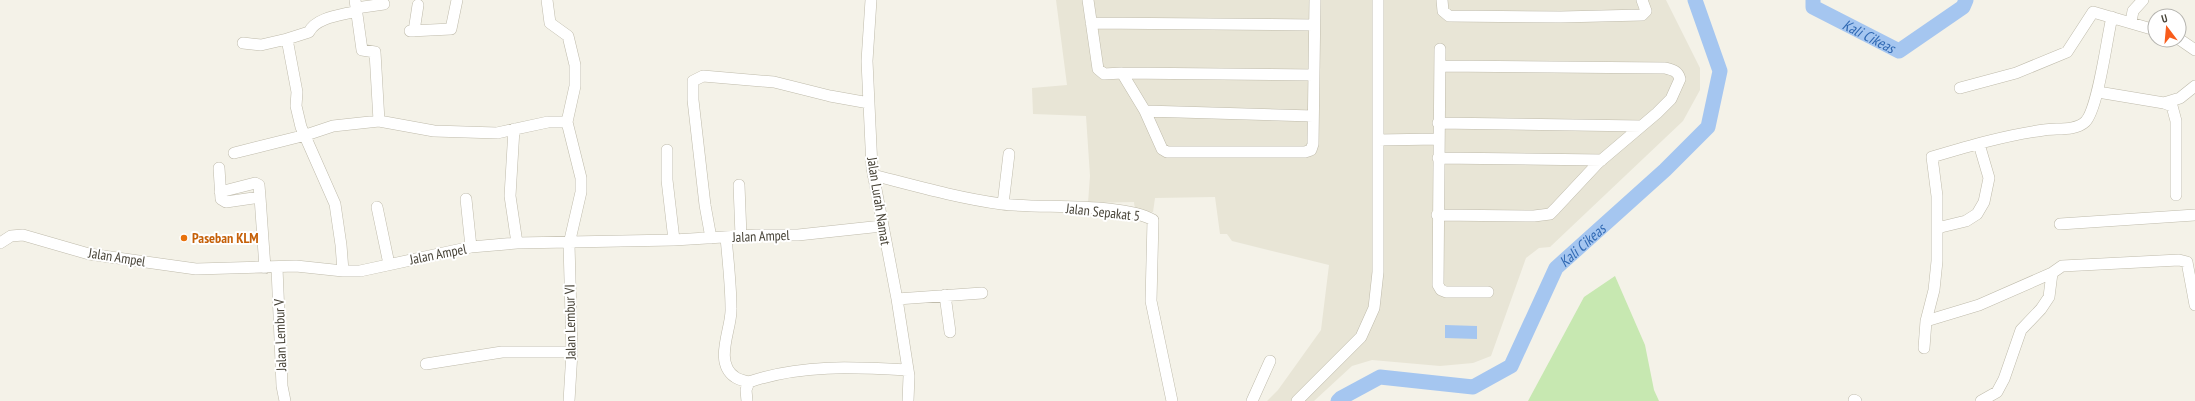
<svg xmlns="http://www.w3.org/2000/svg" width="2195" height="401" font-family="'PT Sans Narrow',sans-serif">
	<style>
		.residential { fill: #e8e5d6 }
		.green { fill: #c7e8b1 }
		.water { fill: #a5c6f0 }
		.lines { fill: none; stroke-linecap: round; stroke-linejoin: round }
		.river { stroke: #a5c6f0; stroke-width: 15 }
		.minor-casing { stroke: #bfbbab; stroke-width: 12 }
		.minor { stroke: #fff; stroke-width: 11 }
		.food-dot { fill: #e8710a; stroke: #fff; stroke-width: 1.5 }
		.labels { text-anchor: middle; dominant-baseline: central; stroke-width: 4; stroke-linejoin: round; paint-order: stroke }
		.street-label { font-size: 14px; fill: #474337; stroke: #fff }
		.food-label { font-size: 14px; font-weight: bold; fill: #c56008; stroke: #fff; text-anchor: start }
		.water-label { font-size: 15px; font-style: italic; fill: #3069b3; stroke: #fff }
	</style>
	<rect width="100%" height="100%" fill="#f4f2e8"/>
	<path class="residential" d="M 1056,0 L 1666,0 L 1700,68 L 1700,90 L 1683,121 L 1550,247 L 1539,248 L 1526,258 L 1491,356 L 1473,363 L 1440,366 L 1372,360 L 1352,366 L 1314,401 L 1267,401 L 1278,390 L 1321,330 L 1329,265 L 1232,241 L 1227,234 L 1220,234 L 1215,197 L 1155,198 L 1153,212 L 1135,211 L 1134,202 L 1088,203 L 1090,176 L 1086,116 L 1033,114 L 1032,88 L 1067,85 Z"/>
	<path class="green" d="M 1615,276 L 1645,345 L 1654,390 L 1659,401 L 1528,401 L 1584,297 Z"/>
	<path class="water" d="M 1445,325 L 1477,326 L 1477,339 L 1445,338 Z"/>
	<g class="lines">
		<g class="river">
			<path id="s1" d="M 1813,0 L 1813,7 L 1899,51 L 1963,7 L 1966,0"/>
			<path id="s2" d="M 1338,401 L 1341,398 L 1380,377 L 1473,387 L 1511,366 L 1556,268 L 1665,170 L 1708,127 L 1720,71 L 1695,0"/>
		</g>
		<g class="minor-casing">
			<path id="minor" d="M 355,0 L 362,50 L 375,52 L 379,121
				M 547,0 L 550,23 L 568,36 L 575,65 L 575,86 L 567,122 L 581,178 L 581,192 L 569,244 L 572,352 L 569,401
				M 871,0 L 867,61 L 872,168 L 897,299 L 909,376 L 908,401
				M 1088,0 L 1098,69 L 1104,74 L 1122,73 L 1145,111 L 1162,149 L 1167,152 L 1305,152 L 1311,150 L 1313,144 L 1315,0
				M 1442,0 L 1443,11 L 1449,16 L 1561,17 L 1642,15 L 1646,11 L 1642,0
				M 356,8 L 384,4
				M 2131,22 L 2133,11 L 2143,0
				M 1091,23 L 1314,25
				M 410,31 L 451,29 L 457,0
				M 414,31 L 418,5
				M 2179,39 L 2195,50
				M 243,43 L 261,45 L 287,39
				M 1440,49 L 1438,285 L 1441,290 L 1446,292 L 1488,292
				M 1122,73 L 1314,75
				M 1960,88 L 2016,73 L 2067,52 L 2093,12 L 2155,30
				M 2098,92 L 2164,103 L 2172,106 L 2176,121 L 2176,195
				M 2164,103 L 2180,98 L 2195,86
				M 1145,111 L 1313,116
				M 1438,123 L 1641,126
				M 514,129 L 510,196 L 517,243
				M 1378,140 L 1438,139
				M 667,150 L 667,180 L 674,240
				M 234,153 L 306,135 L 333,126 L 379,121 L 434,131 L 497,133 L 548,122 L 567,122
				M 1438,158 L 1602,160
				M 219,168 L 221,199 L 226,202 L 260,197 L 265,268
				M 873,175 C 916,186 958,198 1002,204 C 1040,209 1122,202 1153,220 L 1151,301 L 1172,401
				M 739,185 L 741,236
				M 220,192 L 255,183 L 259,185 L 260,197
				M 466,199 L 471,247
				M 1003,204 L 1009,154
				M 377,207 L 389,264
				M 1437,215 L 1534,216 L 1550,214 L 1555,209 L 1598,163 L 1657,113 L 1671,99 L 1680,79 C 1678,71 1673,70 1665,68 L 1440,66
				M 2060,224 L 2195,215
				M 1937,228 L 1966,221 L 1977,214 L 1984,202 L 1989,178 L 1979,144
				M 726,237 C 728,261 731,285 731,309 C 732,328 713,362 735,377 C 739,380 745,381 749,382
				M 711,238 L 705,205 L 693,100 L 693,81 L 703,76 L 774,82 L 830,96 L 869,103
				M 0,243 L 11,236 L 23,235 L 89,254 L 196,269 L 296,266 L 343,271 L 360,271 L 471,247 L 517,243 L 674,240 L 756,235 L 798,235 L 882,226
				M 277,268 L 282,386 L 285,401
				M 343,271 L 341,245 L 335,204 L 301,127 L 296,106 L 297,92 L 287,39 L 309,32 C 316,17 343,15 357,11
				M 945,295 L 950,332
				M 897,299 L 982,293
				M 1926,321 L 1979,305 L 2052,273
				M 1924,348 L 1926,321 L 1934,290 L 1937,261 L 1937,196 L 1932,157 C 1969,146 2006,135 2044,130 C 2057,128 2075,131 2085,122 C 2098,110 2107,37 2112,17
				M 426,364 L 502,352 L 572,352
				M 1854,400 L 1856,401
				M 747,401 L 746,390 L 749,382 C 801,364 854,367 908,370
				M 1252,401 L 1270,361
				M 1297,401 L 1361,337 L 1374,308 L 1378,272 L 1378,0
				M 1981,401 L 1997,392 L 2004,379 L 2021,330 L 2041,309 L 2049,297 L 2052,273 L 2062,266 L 2179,260 L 2187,262 L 2195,305"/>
		</g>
		<use href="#minor" class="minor"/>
	</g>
	<circle class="food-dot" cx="184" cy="238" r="4"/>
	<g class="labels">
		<g class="street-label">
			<text transform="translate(879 201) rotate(81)">Jalan Lurah Namat</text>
			<text transform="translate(1103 212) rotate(6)">Jalan Sepakat 5</text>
			<text transform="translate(761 236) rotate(-2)">Jalan Ampel</text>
			<text transform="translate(438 254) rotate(-11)">Jalan Ampel</text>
			<text transform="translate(117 257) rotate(9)">Jalan Ampel</text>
			<text transform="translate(570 322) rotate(-91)">Jalan Lembur VI</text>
			<text transform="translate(280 335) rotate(-92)">Jalan Lembur V</text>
		</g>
		<g class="food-label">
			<text x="192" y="238">Paseban KLM</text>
		</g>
		<g class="water-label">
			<text stroke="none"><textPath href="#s1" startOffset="70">Kali Cikeas</textPath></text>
			<text stroke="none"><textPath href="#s2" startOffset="328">Kali Cikeas</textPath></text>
		</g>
	</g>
	<g transform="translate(2167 28) rotate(344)"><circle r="19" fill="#ffffff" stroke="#b5b4af"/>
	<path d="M0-3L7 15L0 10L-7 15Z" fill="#f85c1b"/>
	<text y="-6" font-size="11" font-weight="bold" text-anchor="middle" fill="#474337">U</text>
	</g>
</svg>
